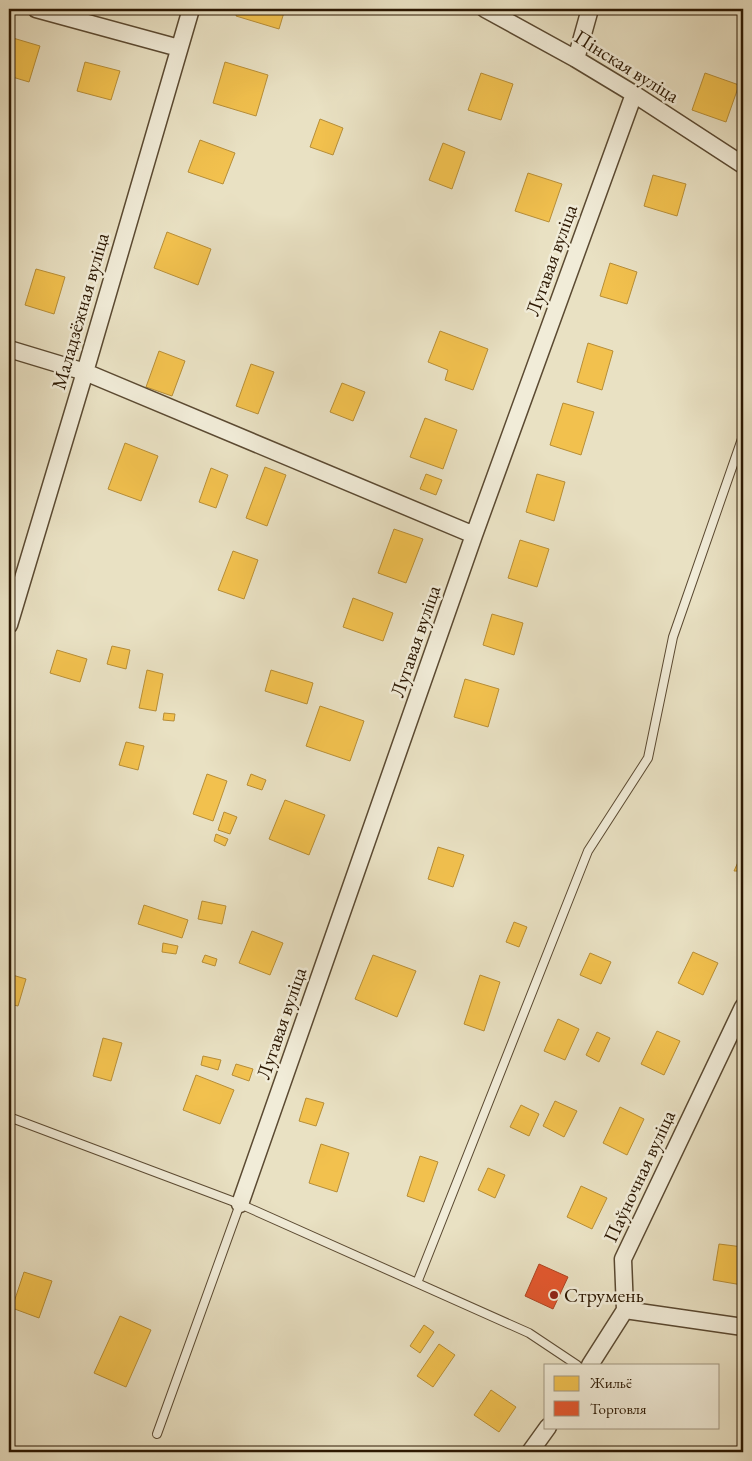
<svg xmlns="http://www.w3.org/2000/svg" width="752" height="1461" font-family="'EB Garamond',serif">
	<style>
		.homes { fill: #f2c14e; stroke: #b78e37 }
		.shops { fill: #e4572e; stroke: #ad4421 }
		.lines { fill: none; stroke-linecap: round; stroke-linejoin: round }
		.service-casing { stroke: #5b4a32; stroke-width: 10 }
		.minor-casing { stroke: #5b4a32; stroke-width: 19 }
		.service { stroke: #f1ecd8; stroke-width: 8 }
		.minor { stroke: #f1ecd8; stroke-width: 16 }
		.poi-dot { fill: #8f2418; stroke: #f1ecd8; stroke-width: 2 }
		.labels { text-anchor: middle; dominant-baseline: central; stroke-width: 5; stroke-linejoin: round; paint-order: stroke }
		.street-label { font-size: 20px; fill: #2c1802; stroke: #f1ecd8 }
		.poi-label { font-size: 20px; fill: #2c1802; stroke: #f1ecd8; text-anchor: start }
	</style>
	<rect width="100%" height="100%" fill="#e9e1c3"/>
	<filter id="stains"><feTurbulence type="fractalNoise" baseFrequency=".004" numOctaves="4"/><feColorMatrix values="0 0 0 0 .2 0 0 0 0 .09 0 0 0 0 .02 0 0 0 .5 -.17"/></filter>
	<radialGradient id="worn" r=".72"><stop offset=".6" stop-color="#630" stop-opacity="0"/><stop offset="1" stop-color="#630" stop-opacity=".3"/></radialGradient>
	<path class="homes" d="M 238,9 L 285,9 L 279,29 L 236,16 Z
		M 13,38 L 40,46 L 29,82 L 9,76 L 9,52 Z
		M 85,62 L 120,71 L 111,100 L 77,91 Z
		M 225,62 L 268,75 L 256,116 L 213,103 Z
		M 481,73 L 513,84 L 501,120 L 468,110 Z
		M 705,73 L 739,85 L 726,122 L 692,110 Z
		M 320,119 L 343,128 L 333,155 L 310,147 Z
		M 200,140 L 235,153 L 223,184 L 188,172 Z
		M 443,143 L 465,152 L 452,189 L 429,180 Z
		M 528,173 L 562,184 L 549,222 L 515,211 Z
		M 653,175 L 686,184 L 677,216 L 644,206 Z
		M 167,232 L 211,249 L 198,285 L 154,268 Z
		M 610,263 L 637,272 L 627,304 L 600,296 Z
		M 36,269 L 65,277 L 54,314 L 25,305 Z
		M 440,331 L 488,349 L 473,390 L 445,380 L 448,370 L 428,362 Z
		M 588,343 L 613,351 L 602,390 L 577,382 Z
		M 159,351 L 185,361 L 172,396 L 146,387 Z
		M 251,364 L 274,372 L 258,414 L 236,406 Z
		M 342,383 L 365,392 L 353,421 L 330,412 Z
		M 563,403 L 594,412 L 581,455 L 550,445 Z
		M 425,418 L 457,430 L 443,469 L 410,457 Z
		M 125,443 L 158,456 L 141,501 L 108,489 Z
		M 265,467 L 286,475 L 267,526 L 246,518 Z
		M 211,468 L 228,475 L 216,508 L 199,502 Z
		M 426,474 L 442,480 L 436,495 L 420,489 Z
		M 537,474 L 565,482 L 554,521 L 526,512 Z
		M 394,529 L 423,539 L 406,583 L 378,573 Z
		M 520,540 L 549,549 L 537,587 L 508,578 Z
		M 233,551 L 258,560 L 244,599 L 218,590 Z
		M 353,598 L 393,613 L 383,641 L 343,627 Z
		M 492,614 L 523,623 L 514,655 L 483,645 Z
		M 112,646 L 130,650 L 126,669 L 107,664 Z
		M 57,650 L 87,659 L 80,682 L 50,673 Z
		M 147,670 L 163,674 L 156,711 L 139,708 Z
		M 271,670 L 313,683 L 307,704 L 265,691 Z
		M 465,679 L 499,689 L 488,727 L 454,717 Z
		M 320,706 L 364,721 L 350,761 L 306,746 Z
		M 164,713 L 175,714 L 174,721 L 163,720 Z
		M 126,742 L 144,746 L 138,770 L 119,765 Z
		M 207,774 L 227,781 L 213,821 L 193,814 Z
		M 251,774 L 266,780 L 262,790 L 247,785 Z
		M 285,800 L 325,815 L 309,855 L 269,839 Z
		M 224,812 L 237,817 L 230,834 L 218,830 Z
		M 216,834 L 228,839 L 225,846 L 214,841 Z
		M 438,847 L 464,855 L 453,887 L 428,879 Z
		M 743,851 L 743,871 L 734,871 Z
		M 202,901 L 226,906 L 222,924 L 198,919 Z
		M 144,905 L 188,920 L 182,938 L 138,924 Z
		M 514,922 L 527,927 L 519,947 L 506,942 Z
		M 252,931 L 283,943 L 270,975 L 239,963 Z
		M 163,943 L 178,946 L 176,954 L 162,952 Z
		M 693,952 L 718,963 L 703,995 L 678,983 Z
		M 590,953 L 611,962 L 601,984 L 580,975 Z
		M 205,955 L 217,959 L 215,966 L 202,962 Z
		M 373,955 L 416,971 L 397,1017 L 355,999 Z
		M 9,974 L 26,979 L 18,1006 L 9,1004 Z
		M 480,975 L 500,982 L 484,1031 L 464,1024 Z
		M 558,1019 L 579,1029 L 565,1060 L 544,1051 Z
		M 657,1031 L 680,1041 L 664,1075 L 641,1064 Z
		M 597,1032 L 610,1038 L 599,1062 L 586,1055 Z
		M 103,1038 L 122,1043 L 111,1081 L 93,1076 Z
		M 203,1056 L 221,1060 L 218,1070 L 201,1065 Z
		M 236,1064 L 253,1069 L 249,1081 L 232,1075 Z
		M 196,1075 L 234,1090 L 220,1124 L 183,1110 Z
		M 306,1098 L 324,1103 L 316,1126 L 299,1121 Z
		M 555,1101 L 577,1111 L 564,1137 L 543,1126 Z
		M 521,1105 L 539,1114 L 529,1136 L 510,1127 Z
		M 620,1107 L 644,1119 L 627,1155 L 603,1143 Z
		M 321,1144 L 349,1153 L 337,1192 L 309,1183 Z
		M 420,1156 L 438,1162 L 424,1202 L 407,1196 Z
		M 488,1168 L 505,1175 L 495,1198 L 478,1190 Z
		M 581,1186 L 607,1198 L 592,1229 L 567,1217 Z
		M 719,1244 L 743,1247 L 742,1285 L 713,1280 Z
		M 24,1272 L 52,1281 L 39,1318 L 12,1308 Z
		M 120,1316 L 151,1330 L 126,1387 L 94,1373 Z
		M 424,1325 L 434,1332 L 420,1353 L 410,1346 Z
		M 439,1344 L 455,1355 L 433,1387 L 417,1376 Z
		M 491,1390 L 516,1407 L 499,1432 L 474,1415 Z"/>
	<path class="shops" d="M 539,1264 L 568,1277 L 553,1309 L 525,1296 Z"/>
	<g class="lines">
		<g class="service-casing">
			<path id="service" d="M 9,1117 L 240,1204 L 529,1333 L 577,1365
				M 417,1283 L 588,851 L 648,758 L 673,637 L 743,436
				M 157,1434 L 240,1204"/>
		</g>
		<g class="minor-casing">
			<path id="minor" d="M 36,9 L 179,48
				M 485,9 L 576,59 L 634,94 L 743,165
				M 576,59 L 590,9
				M 9,349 L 85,372 L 474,535
				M 9,625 L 85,372 L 191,9
				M 240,1204 L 474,535 L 634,94
				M 625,1310 L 743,1327
				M 590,1365 L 625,1310 L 623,1259 L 743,1007
				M 530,1452 L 548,1427"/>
		</g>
		<use href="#service" class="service"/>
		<use href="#minor" class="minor"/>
	</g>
	<circle class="poi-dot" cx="554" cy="1295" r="5"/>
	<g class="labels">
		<g class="street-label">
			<text transform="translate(627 66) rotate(32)">Пінская вуліца</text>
			<text transform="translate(551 260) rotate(-70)">Лугавая вуліца</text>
			<text transform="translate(80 311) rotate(-74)">Маладзёжная вуліца</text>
			<text transform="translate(415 641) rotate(-71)">Лугавая вуліца</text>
			<text transform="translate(281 1023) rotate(-71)">Лугавая вуліца</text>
			<text transform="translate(639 1176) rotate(-65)">Паўночная вуліца</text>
		</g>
		<g class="poi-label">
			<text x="564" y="1295">Струмень</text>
		</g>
	</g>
	<rect width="752" height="1461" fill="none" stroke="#e9e1c3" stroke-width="30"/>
	<rect x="10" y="10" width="732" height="1441" fill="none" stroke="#2c1802" stroke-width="2.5"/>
	<rect x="15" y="15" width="722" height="1431" fill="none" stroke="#2c1802"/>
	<rect x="544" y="1364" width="175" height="65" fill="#f1ecd8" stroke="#a29782"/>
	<rect x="554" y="1376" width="25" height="15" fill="#f2c14e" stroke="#a29782"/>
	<text x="590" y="1388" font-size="15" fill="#2c1802">Жильё</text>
	<rect x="554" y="1401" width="25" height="15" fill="#e4572e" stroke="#a29782"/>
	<text x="590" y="1414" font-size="15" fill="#2c1802">Торговля</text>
	<rect width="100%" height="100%" filter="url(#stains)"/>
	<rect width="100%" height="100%" fill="url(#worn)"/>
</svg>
